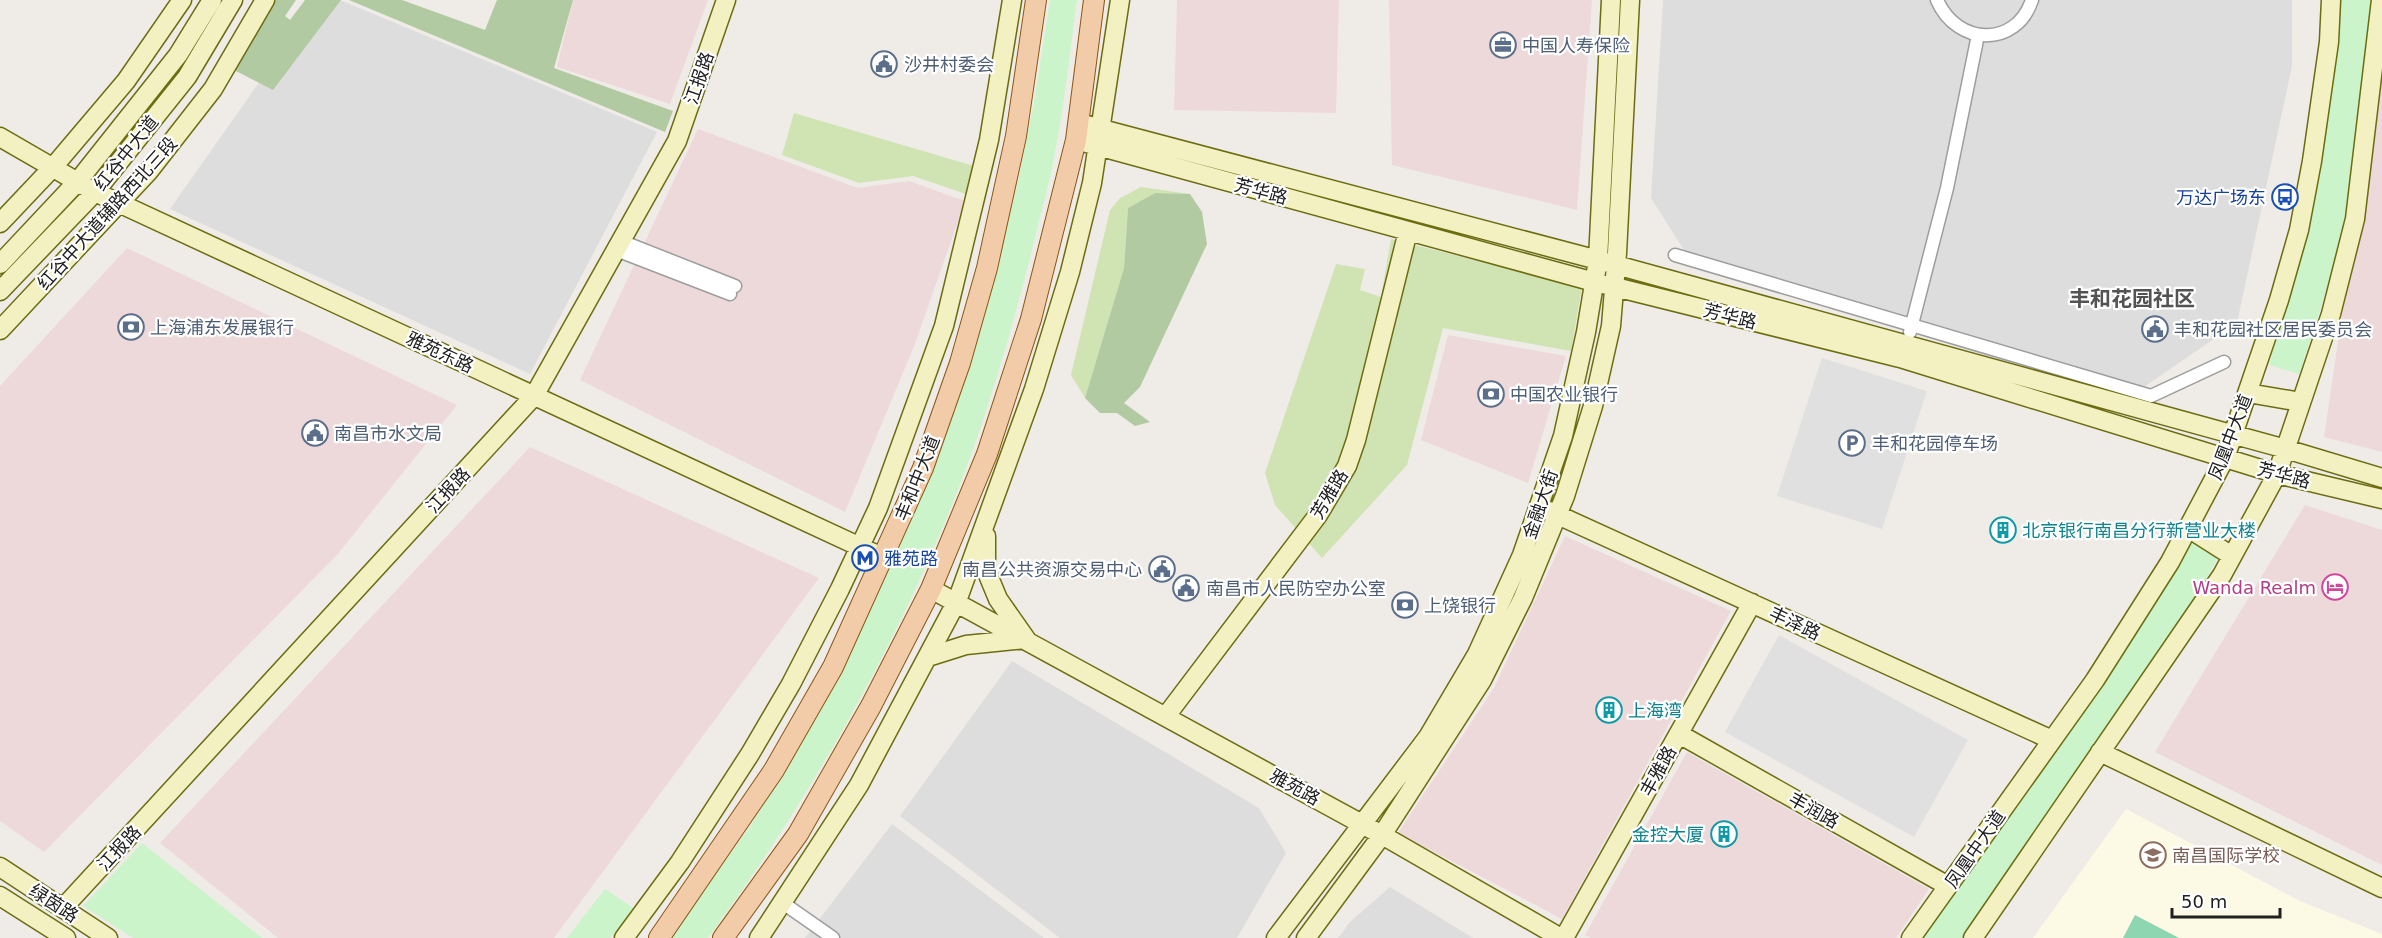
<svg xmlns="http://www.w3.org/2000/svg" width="2382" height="938" font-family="'DejaVu Sans','Noto Sans SC',sans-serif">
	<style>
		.residential { fill: #dedddd }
		.commercial { fill: #eed9da }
		.education { fill: #fcf9e4 }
		.grass { fill: #d0e3b3 }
		.forest { fill: #b1caa1 }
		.park { fill: #cbf4ca }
		.pitch { fill: #8ed5b2 }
		.parking { fill: #e0e0e0 }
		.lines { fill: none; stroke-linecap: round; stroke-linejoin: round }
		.street-casing { stroke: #9d9d9d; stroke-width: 15 }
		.secondary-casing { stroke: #6c6c11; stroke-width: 21 }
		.primary-casing { stroke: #8b5611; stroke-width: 22 }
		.street { stroke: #fff; stroke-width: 12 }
		.secondary { stroke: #f3f0c2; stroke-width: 18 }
		.primary { stroke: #f2cba9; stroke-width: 20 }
		.labels { text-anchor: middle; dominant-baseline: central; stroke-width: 4.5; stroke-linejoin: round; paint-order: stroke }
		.service-label { font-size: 18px; fill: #4e5e75; stroke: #fff; text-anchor: start }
		.street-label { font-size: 18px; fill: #202020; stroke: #fff }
		.transit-label { font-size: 18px; fill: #164399; stroke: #fff; text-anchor: end }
		.culture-label { font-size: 18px; fill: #0d838f; stroke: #fff; text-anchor: start }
		.hotel-label { font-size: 18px; fill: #b23c85; stroke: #fff; text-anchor: end }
		.education-label { font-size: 18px; fill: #785e54; stroke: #fff; text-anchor: start }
		.quarter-label { font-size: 21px; font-weight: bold; fill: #535353; stroke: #fff }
	</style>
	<rect width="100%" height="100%" fill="#efece7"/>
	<path class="residential" d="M 317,0 L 340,0 L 657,132 L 530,374 L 170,209 Z
		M 1663,0 L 2292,0 L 2292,66 L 2237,323 L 2141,389 L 1689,258 L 1651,198 Z
		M 1012,661 L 1259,808 L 1286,853 L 1237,938 L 1060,938 L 900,816 Z
		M 892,824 L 1044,938 L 805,938 Z
		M 1390,887 L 1473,938 L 1338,938 L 1350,922 Z"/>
	<path class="commercial" d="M 573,0 L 708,0 L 670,104 L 557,67 Z
		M 1177,0 L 1339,0 L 1336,113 L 1174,110 Z
		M 1389,0 L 1592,0 L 1577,210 L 1392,165 Z
		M 2382,42 L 2382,452 L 2324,437 Z
		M 698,129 L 858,188 L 909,181 L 965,201 L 915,344 L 845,512 L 580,380 Z
		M 127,248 L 457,405 L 337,555 L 44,852 L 0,821 L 0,386 Z
		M 1448,335 L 1566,356 L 1528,483 L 1421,440 Z
		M 530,447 L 819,578 L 554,938 L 278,938 L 160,843 Z
		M 2305,505 L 2382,530 L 2382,865 L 2155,752 Z
		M 1565,536 L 1731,611 L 1562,919 L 1398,833 L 1494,688 Z
		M 1687,752 L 1929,889 L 1896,938 L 1591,938 L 1585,935 Z"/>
	<path class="education" d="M 2126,809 L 2300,901 L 2382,934 L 2382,938 L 2033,938 Z"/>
	<path class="grass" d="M 794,113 L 974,166 L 969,195 L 913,176 L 859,183 L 782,155 Z
		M 1141,187 L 1190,194 L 1155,193 L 1128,208 L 1124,268 L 1085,398 L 1071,375 L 1110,210 L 1120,198 Z
		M 1391,239 L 1582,287 L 1571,351 L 1443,328 L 1407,465 L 1322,558 L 1275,505 L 1265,473 L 1336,264 L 1365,269 L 1360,290 L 1381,297 Z"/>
	<path class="forest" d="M 269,0 L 296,0 L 285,16 L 290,20 L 305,0 L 341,0 L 273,90 L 232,69 Z
		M 349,0 L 402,0 L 485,30 L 497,0 L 573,0 L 554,68 L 673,111 L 665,132 Z
		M 1155,193 L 1190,194 L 1202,212 L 1207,244 L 1140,387 L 1124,403 L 1150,422 L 1135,426 L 1117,413 L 1100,413 L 1085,398 L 1124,268 L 1128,208 Z"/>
	<path class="park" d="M 1050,0 L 1077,0 C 1070,51 1065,102 1055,152 C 1050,182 1041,212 1034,242 C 1017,310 998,378 975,444 C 914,616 816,791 708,938 L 670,938 L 751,825 L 815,719 L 901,543 L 930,477 L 961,388 L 992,286 L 1017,186 L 1034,102 Z
		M 2338,0 L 2371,0 C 2365,74 2361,149 2345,221 C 2333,273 2316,324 2299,374 L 2269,365 L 2309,228 L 2334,83 Z
		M 2194,542 L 2215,554 L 2217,559 L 2179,629 L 1962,938 L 1923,938 L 2126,646 L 2185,547 Z
		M 142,843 L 262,938 L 133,938 L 83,906 Z
		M 605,889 L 635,909 L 610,938 L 567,938 Z"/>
	<path class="pitch" d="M 2135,915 L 2179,938 L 2123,938 Z"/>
	<path class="parking" d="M 1822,358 L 1927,391 L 1882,529 L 1777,496 Z
		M 1779,635 L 1968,740 L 1914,837 L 1725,732 Z"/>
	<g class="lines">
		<g class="street-casing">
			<path id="street" d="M 1937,0 C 1957,46 2016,48 2032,0
				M 621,241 L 735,286
				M 616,250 L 730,294
				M 1675,255 L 2151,396 L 2224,362
				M 1910,332 L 1947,188 L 1978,35
				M 783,903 L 833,938"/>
		</g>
		<g class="secondary-casing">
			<path id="secondary" d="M 1079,123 L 1598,260 L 2286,449 L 2382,478
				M 0,137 L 95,192 L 884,558
				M 1076,140 L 1587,280 L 1900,358 L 2277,474 L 2382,499
				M 0,223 L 54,166 L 126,81 L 182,0
				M 0,264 L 78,181 L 178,55 L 212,0
				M 0,291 L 95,192 L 187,77 L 233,0
				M 0,330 L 149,171 L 213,89 L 265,0
				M 2248,393 L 2301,402
				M 1549,511 L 2052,740
				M 2188,528 L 2232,556
				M 931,589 L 1382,835 L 1561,938
				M 928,657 L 966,645 L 1026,639 L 998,599 L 986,570 L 986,536
				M 1166,716 L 1318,515 L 1347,466 L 1356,440 L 1408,231
				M 1679,734 L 1948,886
				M 2100,752 L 2382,888
				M 0,867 L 108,938
				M 0,896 L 66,938
				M 63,908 L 534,396 L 677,141 L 726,0
				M 624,938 L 680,862 L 750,754 L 791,684 L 840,589 L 878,508 L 944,326 L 989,140 L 1012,0
				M 759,938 L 859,785 L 957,601 L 1034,389 L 1070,272 L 1092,183 L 1120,0
				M 1276,938 L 1428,737 L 1477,654 L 1522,555 L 1563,436 L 1586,332 L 1598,260 L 1611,0
				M 1306,938 L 1382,835 L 1482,680 L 1523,598 L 1565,496 L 1593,406 L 1611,326 L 1617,253 L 1630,0
				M 1564,938 L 1752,603
				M 1911,938 L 2095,680 L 2170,562 L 2225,458 L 2279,300 L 2299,230 L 2312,161 L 2329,42 L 2331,0
				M 1973,938 L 2222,575 L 2277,474 L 2331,314 L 2355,219 L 2381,0"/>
		</g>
		<g class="primary-casing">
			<path id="primary" d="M 659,938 L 774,770 L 833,667 L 923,468 L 960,363 L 987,268 L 1016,136 L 1036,0
				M 723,938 L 798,834 L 871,706 L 931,589 L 987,454 L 1031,319 L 1076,140 L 1094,0"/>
		</g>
		<use href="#street" class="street"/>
		<use href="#secondary" class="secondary"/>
		<use href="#primary" class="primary"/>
	</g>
	<defs>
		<g id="office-ring" transform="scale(1.35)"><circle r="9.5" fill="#fff" stroke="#5c6f8a" stroke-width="1.5"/><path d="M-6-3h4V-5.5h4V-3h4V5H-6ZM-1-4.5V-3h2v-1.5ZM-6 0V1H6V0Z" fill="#5c6f8a"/></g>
		<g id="civic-ring" transform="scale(1.35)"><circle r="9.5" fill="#fff" stroke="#5c6f8a" stroke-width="1.5"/><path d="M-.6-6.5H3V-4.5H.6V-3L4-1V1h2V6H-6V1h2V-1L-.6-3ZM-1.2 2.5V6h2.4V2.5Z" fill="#5c6f8a"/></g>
		<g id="bus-ring" transform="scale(1.35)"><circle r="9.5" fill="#fff" stroke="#1a4fb4" stroke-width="1.5"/><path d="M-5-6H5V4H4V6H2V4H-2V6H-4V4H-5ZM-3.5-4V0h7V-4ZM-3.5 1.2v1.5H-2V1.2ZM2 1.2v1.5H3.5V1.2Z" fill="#1a4fb4"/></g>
		<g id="bank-ring" transform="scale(1.35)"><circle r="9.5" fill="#fff" stroke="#5c6f8a" stroke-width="1.5"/><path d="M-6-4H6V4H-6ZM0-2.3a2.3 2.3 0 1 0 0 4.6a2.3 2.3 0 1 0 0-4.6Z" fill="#5c6f8a"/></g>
		<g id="parking-ring" transform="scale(1.35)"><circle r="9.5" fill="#fff" stroke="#5c6f8a" stroke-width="1.5"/><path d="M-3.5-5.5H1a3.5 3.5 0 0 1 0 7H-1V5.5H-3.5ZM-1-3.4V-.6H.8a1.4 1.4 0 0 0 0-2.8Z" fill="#5c6f8a"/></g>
		<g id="building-ring" transform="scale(1.35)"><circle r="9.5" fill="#fff" stroke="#0f9aa8" stroke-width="1.5"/><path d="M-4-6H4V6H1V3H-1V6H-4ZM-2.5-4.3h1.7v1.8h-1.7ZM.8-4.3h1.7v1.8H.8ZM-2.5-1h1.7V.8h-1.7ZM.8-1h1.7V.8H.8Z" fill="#0f9aa8"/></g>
		<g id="metro-ring" transform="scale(1.35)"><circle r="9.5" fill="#fff" stroke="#1a4fb4" stroke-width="1.5"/><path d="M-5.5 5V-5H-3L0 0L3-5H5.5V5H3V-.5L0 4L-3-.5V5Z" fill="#1a4fb4"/></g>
		<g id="hotel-ring" transform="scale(1.35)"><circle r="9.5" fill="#fff" stroke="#d1479c" stroke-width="1.5"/><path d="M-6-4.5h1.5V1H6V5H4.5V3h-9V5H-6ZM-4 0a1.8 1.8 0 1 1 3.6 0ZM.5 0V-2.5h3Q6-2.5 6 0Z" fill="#d1479c"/></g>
		<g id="school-ring" transform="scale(1.35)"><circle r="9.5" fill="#fff" stroke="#8d6e63" stroke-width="1.5"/><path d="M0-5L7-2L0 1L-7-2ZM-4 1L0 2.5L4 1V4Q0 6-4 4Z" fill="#8d6e63"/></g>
	</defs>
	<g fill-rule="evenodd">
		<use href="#office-ring" x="1503" y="45"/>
		<use href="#civic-ring" x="884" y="64"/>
		<use href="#bus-ring" x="2285" y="197"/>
		<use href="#bank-ring" x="131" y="327"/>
		<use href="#civic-ring" x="2155" y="329"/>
		<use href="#bank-ring" x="1491" y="394"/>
		<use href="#civic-ring" x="315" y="433"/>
		<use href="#parking-ring" x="1852" y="443"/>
		<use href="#building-ring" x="2003" y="530"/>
		<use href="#metro-ring" x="865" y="558"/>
		<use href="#civic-ring" x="1162" y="569"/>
		<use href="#hotel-ring" x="2335" y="587"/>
		<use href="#civic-ring" x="1186" y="588"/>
		<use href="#bank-ring" x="1405" y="605"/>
		<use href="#building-ring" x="1609" y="710"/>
		<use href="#building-ring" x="1724" y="834"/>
		<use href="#school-ring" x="2153" y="855"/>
	</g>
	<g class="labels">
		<g class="service-label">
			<text x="1522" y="45">中国人寿保险</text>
			<text x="904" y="64">沙井村委会</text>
			<text x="150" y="327">上海浦东发展银行</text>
			<text x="2174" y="329">丰和花园社区居民委员会</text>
			<text x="1510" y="394">中国农业银行</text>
			<text x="334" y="433">南昌市水文局</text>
			<text x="1872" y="443">丰和花园停车场</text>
			<text x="1142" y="569" text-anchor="end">南昌公共资源交易中心</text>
			<text x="1206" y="588">南昌市人民防空办公室</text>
			<text x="1424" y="605">上饶银行</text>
		</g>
		<g class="street-label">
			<text transform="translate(699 78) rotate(-71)">江报路</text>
			<text transform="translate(126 153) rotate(-51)">红谷中大道</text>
			<text transform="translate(1261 191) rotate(15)">芳华路</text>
			<text transform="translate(107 213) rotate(-48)">红谷中大道辅路西北三段</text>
			<text transform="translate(1730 316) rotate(14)">芳华路</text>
			<text transform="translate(440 352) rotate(25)">雅苑东路</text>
			<text transform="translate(2230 437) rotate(-69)">凤凰中大道</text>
			<text transform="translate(2284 475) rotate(15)">芳华路</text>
			<text transform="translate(917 478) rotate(-68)">丰和中大道</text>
			<text transform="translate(448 490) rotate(-47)">江报路</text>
			<text transform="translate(1329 494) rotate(-59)">芳雅路</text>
			<text transform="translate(1540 504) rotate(-71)">金融大街</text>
			<text transform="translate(1795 623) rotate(25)">丰泽路</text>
			<text transform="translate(1658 771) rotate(-61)">丰雅路</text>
			<text transform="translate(1295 787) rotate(29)">雅苑路</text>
			<text transform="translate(1814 810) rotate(29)">丰润路</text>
			<text transform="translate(119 848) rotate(-47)">江报路</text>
			<text transform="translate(1975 849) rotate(-55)">凤凰中大道</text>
			<text transform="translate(54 903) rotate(33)">绿茵路</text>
		</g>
		<g class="transit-label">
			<text x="2266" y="197">万达广场东</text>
			<text x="884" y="558" text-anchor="start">雅苑路</text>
		</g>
		<g class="culture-label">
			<text x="2022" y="530">北京银行南昌分行新营业大楼</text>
			<text x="1628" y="710">上海湾</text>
			<text x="1704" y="834" text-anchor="end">金控大厦</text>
		</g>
		<g class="hotel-label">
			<text x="2316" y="587">Wanda Realm</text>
		</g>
		<g class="education-label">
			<text x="2172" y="855">南昌国际学校</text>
		</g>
		<g class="quarter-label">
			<text x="2132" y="299">丰和花园社区</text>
		</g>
	</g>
	<path d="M2172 908v9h108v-9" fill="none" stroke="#202020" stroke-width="3"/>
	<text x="2181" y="908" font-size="18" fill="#202020" stroke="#ffffff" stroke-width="4.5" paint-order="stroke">50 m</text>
</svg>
